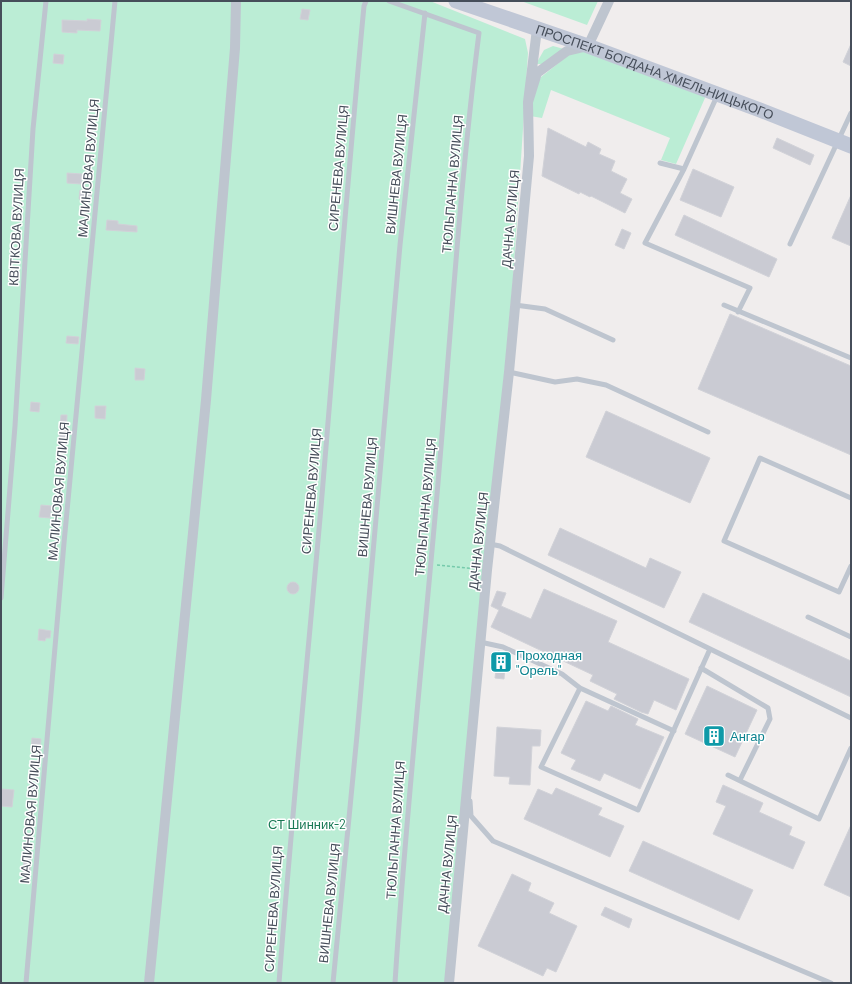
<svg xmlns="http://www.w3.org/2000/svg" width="852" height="984" font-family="Barlow,sans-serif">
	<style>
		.green { fill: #bbedd5 }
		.building { fill: #cacbd3; stroke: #d1d2d8 }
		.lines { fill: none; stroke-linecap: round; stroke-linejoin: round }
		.path { stroke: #75caab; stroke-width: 1.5; stroke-dasharray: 3 2; stroke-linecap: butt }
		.lane { stroke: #bec5cf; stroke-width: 5 }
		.street { stroke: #bec5cf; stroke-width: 10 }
		.secondary { stroke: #c0c7d6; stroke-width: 15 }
		.labels { text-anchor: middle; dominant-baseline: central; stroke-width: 3; stroke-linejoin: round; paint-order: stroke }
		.street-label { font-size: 13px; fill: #464e5a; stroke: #fff }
		.culture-label { font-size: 13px; fill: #0d838f; stroke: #fff; text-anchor: start }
		.park-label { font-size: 13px; fill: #197955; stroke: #fff }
	</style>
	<rect width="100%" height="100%" fill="#f0eded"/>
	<path class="green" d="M 1,1 L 430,1 L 525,39 L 528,53 L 513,280 L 448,983 L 1,983 Z
		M 521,1 L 598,1 L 587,25 Z
		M 553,46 L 564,49 L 543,64 L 536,64 L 544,50 Z
		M 588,51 L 703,92 L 705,98 L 676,164 L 661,160 L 670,138 L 551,90 L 542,118 L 530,116 L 531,98 L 541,77 L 570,54 Z"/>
	<path class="building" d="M 302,9 L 310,10 L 308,20 L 300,19 Z
		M 87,19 L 101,20 L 100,31 L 77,30 L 77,33 L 62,32 L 62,20 L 87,21 Z
		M 851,44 L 851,66 L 843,62 Z
		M 54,54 L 64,55 L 63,64 L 53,63 Z
		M 548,128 L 586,147 L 588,142 L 601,149 L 599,154 L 615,161 L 611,171 L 627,179 L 620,193 L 632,199 L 625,213 L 591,196 L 590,197 L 580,192 L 579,194 L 542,176 Z
		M 777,138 L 814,155 L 810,165 L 773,148 Z
		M 693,169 L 734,187 L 721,217 L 680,200 Z
		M 67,173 L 82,174 L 81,184 L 67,183 Z
		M 80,190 L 92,192 L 90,201 L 79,199 Z
		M 851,195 L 851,246 L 832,238 Z
		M 684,215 L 777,259 L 769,277 L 675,235 Z
		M 107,220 L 118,221 L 118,224 L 137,226 L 137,232 L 106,230 Z
		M 622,229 L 631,233 L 624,249 L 615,245 Z
		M 730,314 L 851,366 L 851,455 L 698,389 Z
		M 67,336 L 79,337 L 78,344 L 66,343 Z
		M 135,368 L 145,369 L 144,380 L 135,380 Z
		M 31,402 L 40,403 L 39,412 L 30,411 Z
		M 95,406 L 106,406 L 105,419 L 95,418 Z
		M 606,411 L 710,458 L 690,503 L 586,457 Z
		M 61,415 L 67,415 L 66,439 L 59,439 Z
		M 41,505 L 52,506 L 50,518 L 39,517 Z
		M 560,528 L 646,568 L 650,558 L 681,572 L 664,608 L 548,555 Z
		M287 588a6 6 0 1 1 12 0a6 6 0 1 1-12 0Z
		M 544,589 L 617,621 L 608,642 L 689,679 L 676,710 L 654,700 L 648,714 L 641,712 L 614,699 L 617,694 L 590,681 L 593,675 L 491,627 L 499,610 L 491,606 L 497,591 L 506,593 L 501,606 L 531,619 Z
		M 703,593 L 851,661 L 851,697 L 689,622 Z
		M 39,629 L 51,631 L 50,638 L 46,638 L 45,641 L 38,640 Z
		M 498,651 L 506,653 L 504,679 L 495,678 Z
		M 707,686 L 757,710 L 735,757 L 685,734 Z
		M 586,701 L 608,711 L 611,706 L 638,719 L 635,725 L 664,737 L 640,789 L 604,773 L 600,781 L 571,769 L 576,760 L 561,753 Z
		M 497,727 L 541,730 L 540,746 L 532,746 L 530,785 L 509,784 L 510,777 L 494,776 Z
		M 32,738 L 41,739 L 40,751 L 31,750 Z
		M 723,785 L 763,803 L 759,812 L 792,827 L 789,835 L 805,842 L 793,869 L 713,834 L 726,806 L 716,802 Z
		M 556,788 L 602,808 L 598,815 L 624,826 L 610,857 L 524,819 L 538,789 L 552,795 Z
		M 1,789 L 14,790 L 12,807 L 1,806 Z
		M 851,825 L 851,897 L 824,885 Z
		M 643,841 L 753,890 L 739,920 L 629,871 Z
		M 24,858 L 31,858 L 30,874 L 23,874 Z
		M 512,874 L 531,883 L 528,891 L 554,903 L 549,913 L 577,926 L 556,972 L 547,968 L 543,976 L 478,946 Z
		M 605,907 L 632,919 L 629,928 L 601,915 Z"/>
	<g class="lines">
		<path class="path" d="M 437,565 L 477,569"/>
		<path class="lane" d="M 389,1 L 479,33 C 459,190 450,348 436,506 C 422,665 405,823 395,983
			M 717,96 L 684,169 L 645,243 L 750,288 L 738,312
			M 660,163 L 684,169
			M 790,244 L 851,113
			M 515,305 L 545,309 L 613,340
			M 724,305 L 851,358
			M 509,372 L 555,382 L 577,379 L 606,385 L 708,432
			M 851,498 L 760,458 L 724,541 L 839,592 L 851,566
			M 490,544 L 500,546 L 851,718
			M 1,598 L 15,426 L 33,129 L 46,1
			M 808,617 L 851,637
			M 480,642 L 503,647 L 562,674 L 580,688 L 674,731
			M 701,668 L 768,708 L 770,719 L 740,780
			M 580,688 L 541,767 L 638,810 L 710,649
			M 728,775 L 819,819 L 851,748
			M 470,801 L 471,816 L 493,841 L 831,983
			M 26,983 L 64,543 L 115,1
			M 279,983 C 291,824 307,666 321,507 C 335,340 348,173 364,6 L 366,1
			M 333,983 L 357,735 L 400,245 L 425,13"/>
		<path class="street" d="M 537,29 L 528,102 L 537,73 L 567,51 L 588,46 L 609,1
			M 149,983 L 206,400 L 235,48 L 236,1
			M 449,983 L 487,570 L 509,372 L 529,156 L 528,102"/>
		<path class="secondary" id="s1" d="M 456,1 L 588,46 L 760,110 L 851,146"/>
	</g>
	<defs>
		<g id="building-square" transform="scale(1.15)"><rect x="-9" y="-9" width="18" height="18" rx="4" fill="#0f9aa8" stroke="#fff"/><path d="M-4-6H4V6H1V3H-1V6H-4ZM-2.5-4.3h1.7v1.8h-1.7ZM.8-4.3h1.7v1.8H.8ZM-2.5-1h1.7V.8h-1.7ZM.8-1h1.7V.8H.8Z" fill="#fff"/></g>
	</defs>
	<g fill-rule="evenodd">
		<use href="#building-square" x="501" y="662"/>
		<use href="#building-square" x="714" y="736"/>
	</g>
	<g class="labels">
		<g class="street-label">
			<text stroke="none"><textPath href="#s1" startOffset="211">ПРОСПЕКТ БОГДАНА ХМЕЛЬНИЦЬКОГО</textPath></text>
			<text transform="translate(88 168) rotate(-85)">МАЛИНОВАЯ ВУЛИЦЯ</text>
			<text transform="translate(338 168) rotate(-85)">СИРЕНЕВА ВУЛИЦЯ</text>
			<text transform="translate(396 174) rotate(-84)">ВИШНЕВА ВУЛИЦЯ</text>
			<text transform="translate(452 184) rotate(-85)">ТЮЛЬПАННА ВУЛИЦЯ</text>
			<text transform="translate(510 219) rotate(-85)">ДАЧНА ВУЛИЦЯ</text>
			<text transform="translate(16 227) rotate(-87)">КВІТКОВА ВУЛИЦЯ</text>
			<text transform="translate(58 491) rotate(-85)">МАЛИНОВАЯ ВУЛИЦЯ</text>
			<text transform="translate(311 491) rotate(-85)">СИРЕНЕВА ВУЛИЦЯ</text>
			<text transform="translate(367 497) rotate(-85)">ВИШНЕВА ВУЛИЦЯ</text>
			<text transform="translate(425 507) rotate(-85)">ТЮЛЬПАННА ВУЛИЦЯ</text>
			<text transform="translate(478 541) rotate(-84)">ДАЧНА ВУЛИЦЯ</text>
			<text transform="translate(30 814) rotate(-85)">МАЛИНОВАЯ ВУЛИЦЯ</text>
			<text transform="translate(395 830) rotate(-86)">ТЮЛЬПАННА ВУЛИЦЯ</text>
			<text transform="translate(447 864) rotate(-84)">ДАЧНА ВУЛИЦЯ</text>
			<text transform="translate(329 903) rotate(-84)">ВИШНЕВА ВУЛИЦЯ</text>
			<text transform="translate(273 909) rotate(-86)">СИРЕНЕВА ВУЛИЦЯ</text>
		</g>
		<g class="culture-label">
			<text x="516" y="655">Проходная<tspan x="516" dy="15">"Орель"</tspan></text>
			<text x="730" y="736">Ангар</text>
		</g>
		<g class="park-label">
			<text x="307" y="824">СТ Шинник-2</text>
		</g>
	</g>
	<rect width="852" height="984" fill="none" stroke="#464e5a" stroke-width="4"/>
</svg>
